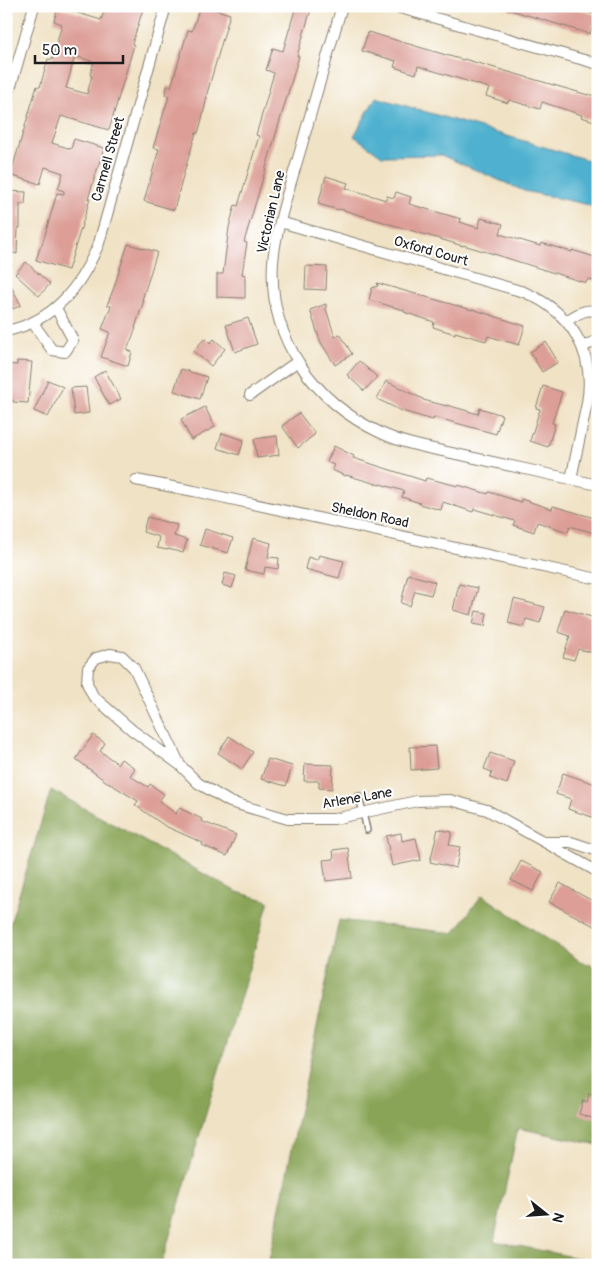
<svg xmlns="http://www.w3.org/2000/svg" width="604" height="1271" font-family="Pangolin,sans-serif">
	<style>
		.forest { fill: #89a456; stroke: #526039 }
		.water { fill: #50b1cf; stroke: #366676 }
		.building { fill: #dc9e96; fill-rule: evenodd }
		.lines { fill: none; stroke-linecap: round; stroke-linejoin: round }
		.lane-casing { stroke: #867f70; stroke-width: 8 }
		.street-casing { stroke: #867f70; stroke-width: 12 }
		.lane { stroke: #fff; stroke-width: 5 }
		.street { stroke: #fff; stroke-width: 10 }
		.labels { text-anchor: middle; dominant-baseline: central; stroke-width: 4; stroke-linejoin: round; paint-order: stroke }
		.street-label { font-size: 14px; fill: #1c1c1c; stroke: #fff }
	</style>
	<rect width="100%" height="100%" fill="#fff"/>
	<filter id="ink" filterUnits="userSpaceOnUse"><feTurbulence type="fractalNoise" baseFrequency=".02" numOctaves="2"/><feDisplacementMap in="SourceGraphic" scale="10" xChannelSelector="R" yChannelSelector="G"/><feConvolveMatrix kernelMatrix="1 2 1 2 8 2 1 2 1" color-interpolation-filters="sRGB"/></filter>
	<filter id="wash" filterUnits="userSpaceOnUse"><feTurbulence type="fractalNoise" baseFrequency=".0096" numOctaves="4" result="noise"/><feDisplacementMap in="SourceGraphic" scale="20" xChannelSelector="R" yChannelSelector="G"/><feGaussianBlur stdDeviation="1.12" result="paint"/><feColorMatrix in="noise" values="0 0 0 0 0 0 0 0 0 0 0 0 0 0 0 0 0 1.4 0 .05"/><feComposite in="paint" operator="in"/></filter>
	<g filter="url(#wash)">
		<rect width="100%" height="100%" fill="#f0e2c5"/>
		<path class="forest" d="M 51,790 L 237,892 L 269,901 L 161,1265 L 6,1265 L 6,937 Z
			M 482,895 L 580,961 L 598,968 L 598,1145 L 518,1128 L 494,1241 L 598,1262 L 598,1265 L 268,1265 L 339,920 L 454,933 Z"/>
		<path class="water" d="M 376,97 L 598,163 L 598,209 L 585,204 L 524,191 L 441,155 L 382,156 L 354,136 Z"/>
		<g id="blocks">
			<path class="building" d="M 106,6 L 144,6 L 132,44 L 134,45 L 109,130 L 61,116 L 52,143 L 71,149 L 74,139 L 104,148 L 88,199 L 90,199 L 68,270 L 36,260 L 41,245 L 42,245 L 57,193 L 64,194 L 64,191 L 58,189 L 63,173 L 45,167 L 40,184 L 6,174 L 6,170 L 8,165 L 13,166 L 37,86 L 40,87 L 48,59 L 52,60 L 62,24 L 54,21 L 58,7 L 101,20 ZM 75,56 L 94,62 L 90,75 L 92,76 L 87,94 L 66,88 Z
				M 200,6 L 203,6 L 230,14 L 206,97 L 207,97 L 201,123 L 198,133 L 196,133 L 185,169 L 174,210 L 144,201 L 159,149 L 153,148 L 169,96 L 165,95 L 167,86 L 171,87 L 188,30 L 192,31 Z
				M 296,6 L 312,6 L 297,56 L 299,56 L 244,242 L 247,243 L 242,274 L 245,275 L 245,298 L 217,297 L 217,274 L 223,274 L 229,227 L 235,205 L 238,206 L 259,136 L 256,135 L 274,73 L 266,70 L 273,48 L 283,51 Z
				M 508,6 L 569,6 L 596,15 L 590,34 L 507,9 Z
				M 368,32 L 463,60 L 464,59 L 588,95 L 588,94 L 598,97 L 598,122 L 581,117 L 582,115 L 542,102 L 540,109 L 509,100 L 508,103 L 486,96 L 489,88 L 418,66 L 416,74 L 394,67 L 396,61 L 362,51 Z
				M 326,176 L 348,183 L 346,188 L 386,200 L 387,196 L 394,198 L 396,192 L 411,197 L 409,204 L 461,219 L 460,222 L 478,228 L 481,218 L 503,224 L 500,234 L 540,246 L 541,243 L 572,252 L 572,250 L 598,258 L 598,282 L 588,279 L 586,283 L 494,254 L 463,245 L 463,246 L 340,209 L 339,210 L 318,204 Z
				M 6,191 L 26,192 L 25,204 L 20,204 L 20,228 L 18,228 L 17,254 L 6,251 Z
				M 128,244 L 157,252 L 142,300 L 144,300 L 135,328 L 136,328 L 127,350 L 132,352 L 128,366 L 101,357 L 110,332 L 102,329 L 111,306 L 107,305 L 113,290 Z
				M 26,262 L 50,284 L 39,296 L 15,274 Z
				M 306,266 L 327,267 L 326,290 L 305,289 Z
				M 6,277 L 21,305 L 13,309 L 6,296 Z
				M 377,283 L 472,310 L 472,309 L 525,326 L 519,345 L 488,336 L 486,341 L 455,332 L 455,334 L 433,327 L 434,322 L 404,312 L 404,310 L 369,300 L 372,288 L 378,286 Z
				M 326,304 L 326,309 L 335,337 L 340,334 L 352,354 L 335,365 L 320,341 L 310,310 Z
				M 248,318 L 257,344 L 235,352 L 226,325 Z
				M 205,338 L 210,343 L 214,339 L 225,349 L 211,366 L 193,351 Z
				M 546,342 L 558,362 L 542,372 L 530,352 Z
				M 17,361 L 32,362 L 28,403 L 13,402 L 13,400 L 6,400 L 6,364 L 17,365 Z
				M 359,361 L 377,377 L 364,391 L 347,375 Z
				M 181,369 L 207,377 L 200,399 L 174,391 Z
				M 105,370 L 121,399 L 109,405 L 94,377 Z
				M 48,380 L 63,387 L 48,417 L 34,411 Z
				M 386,381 L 423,399 L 423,400 L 447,406 L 447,405 L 478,414 L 480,408 L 502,415 L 496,434 L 434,417 L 433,420 L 402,411 L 377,399 Z
				M 543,386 L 562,392 L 552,423 L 555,424 L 548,447 L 530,441 L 540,409 L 536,408 Z
				M 86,387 L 89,413 L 74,415 L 71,388 Z
				M 205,407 L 215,427 L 191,440 L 181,419 Z
				M 299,413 L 315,434 L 298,448 L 282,426 Z
				M 222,433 L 244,440 L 239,455 L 217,448 Z
				M 277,436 L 279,455 L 257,458 L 254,439 Z
				M 334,446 L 354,456 L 353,458 L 425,481 L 426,478 L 458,486 L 458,485 L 488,494 L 489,492 L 521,502 L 521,499 L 552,509 L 553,506 L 598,519 L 598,534 L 570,526 L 568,532 L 537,522 L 534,532 L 513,525 L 515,521 L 474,509 L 473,512 L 443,502 L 441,510 L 419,504 L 420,503 L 402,497 L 404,491 L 380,484 L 380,485 L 346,475 L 345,476 L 332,470 L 334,465 L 327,462 Z
				M 147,517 L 177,525 L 174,536 L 187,540 L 183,553 L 168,549 L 168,550 L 157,548 L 159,537 L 143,532 Z
				M 205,529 L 233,538 L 228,553 L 200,545 Z
				M 253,538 L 271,543 L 268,557 L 279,558 L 278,569 L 265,567 L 264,574 L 245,570 Z
				M 319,555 L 344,561 L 339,578 L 305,569 L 308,557 L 317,560 Z
				M 225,573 L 236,576 L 232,588 L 222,585 Z
				M 408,574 L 435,582 L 431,595 L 415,591 L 410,606 L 401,603 Z
				M 459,584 L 478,588 L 471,615 L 453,610 Z
				M 514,599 L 545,607 L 540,623 L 526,619 L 524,627 L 508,623 Z
				M 565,609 L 598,619 L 598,654 L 578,649 L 574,660 L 563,657 L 570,636 L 558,632 Z
				M 476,611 L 487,613 L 485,626 L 473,624 Z
				M 93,735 L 105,743 L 100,751 L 118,764 L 121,759 L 135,768 L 130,776 L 148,787 L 150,784 L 164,794 L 159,801 L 176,814 L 179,808 L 202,819 L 201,821 L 236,835 L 227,856 L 202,845 L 203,843 L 165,826 L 135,805 L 138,801 L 104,780 L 76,759 Z
				M 229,736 L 253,752 L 242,769 L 218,753 Z
				M 435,746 L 437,768 L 411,770 L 410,747 Z
				M 490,753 L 514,761 L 507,784 L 490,778 L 492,772 L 484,769 Z
				M 268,759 L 292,766 L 286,786 L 261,779 Z
				M 305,764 L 333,765 L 332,789 L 319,788 L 319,781 L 304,781 Z
				M 563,773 L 598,785 L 598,819 L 568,809 L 571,799 L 556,794 Z
				M 438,829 L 452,832 L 449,845 L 460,847 L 456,868 L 430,862 Z
				M 401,833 L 402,841 L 416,838 L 421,860 L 392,866 L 386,836 Z
				M 348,848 L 352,878 L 326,881 L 323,860 L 334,859 L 333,850 Z
				M 521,861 L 543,872 L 533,891 L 511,880 Z
				M 560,883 L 598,904 L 598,928 L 549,902 Z
				M 589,1093 L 598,1096 L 598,1120 L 579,1114 L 583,1100 L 587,1102 Z"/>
		</g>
	</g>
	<g filter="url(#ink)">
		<use href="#blocks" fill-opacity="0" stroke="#867f70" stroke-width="1"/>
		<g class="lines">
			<g class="lane-casing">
				<path id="lane" d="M 359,796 L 367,830"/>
			</g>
			<g class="street-casing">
				<path id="street" d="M 342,6 C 328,54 314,101 301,148 C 291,183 276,226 273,262 C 268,338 314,402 381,433 C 406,445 435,449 461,455 C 507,465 552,475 598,485
					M 393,6 L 598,64
					M 6,103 L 34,6
					M 280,222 L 524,292 C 571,312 596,352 587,403 L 571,479
					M 566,321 C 576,315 586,307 598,312
					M 33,323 L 52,350 L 65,352 L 73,340 L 56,308
					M 6,331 C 55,321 81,286 99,243 L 166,6
					M 582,347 L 598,340
					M 250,395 L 298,361
					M 136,480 L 194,491 L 598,579
					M 180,765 L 134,668 L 122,656 L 110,654 L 96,658 L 88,668 L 87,683 L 93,696 L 132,730 L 180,765 L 198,783 L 230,802 L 288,819 L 334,819 L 417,801 L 450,800 L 487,810 L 598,872
					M 545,842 L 571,842 L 598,851"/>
			</g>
			<use href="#lane" class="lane"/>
			<use href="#street" class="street"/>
		</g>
	</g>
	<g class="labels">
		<g class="street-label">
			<text transform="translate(108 159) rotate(-74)">Carmell Street</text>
			<text transform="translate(271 212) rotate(-77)">Victorian Lane</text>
			<text transform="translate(431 251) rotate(16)">Oxford Court</text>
			<text transform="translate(370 515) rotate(12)">Sheldon Road</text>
			<text transform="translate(357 798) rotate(-10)">Arlene Lane</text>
		</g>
	</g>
	<rect width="604" height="1271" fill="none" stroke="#fff" stroke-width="25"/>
	<g transform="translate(546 1214) rotate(107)" stroke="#ffffff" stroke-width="4" paint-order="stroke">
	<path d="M0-4L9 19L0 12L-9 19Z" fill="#1c1c1c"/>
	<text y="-8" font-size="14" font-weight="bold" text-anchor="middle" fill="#1c1c1c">N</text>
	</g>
	<path d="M35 55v8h88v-8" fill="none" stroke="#1c1c1c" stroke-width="2.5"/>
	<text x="42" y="55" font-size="15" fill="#1c1c1c" stroke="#ffffff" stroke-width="4" paint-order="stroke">50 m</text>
</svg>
